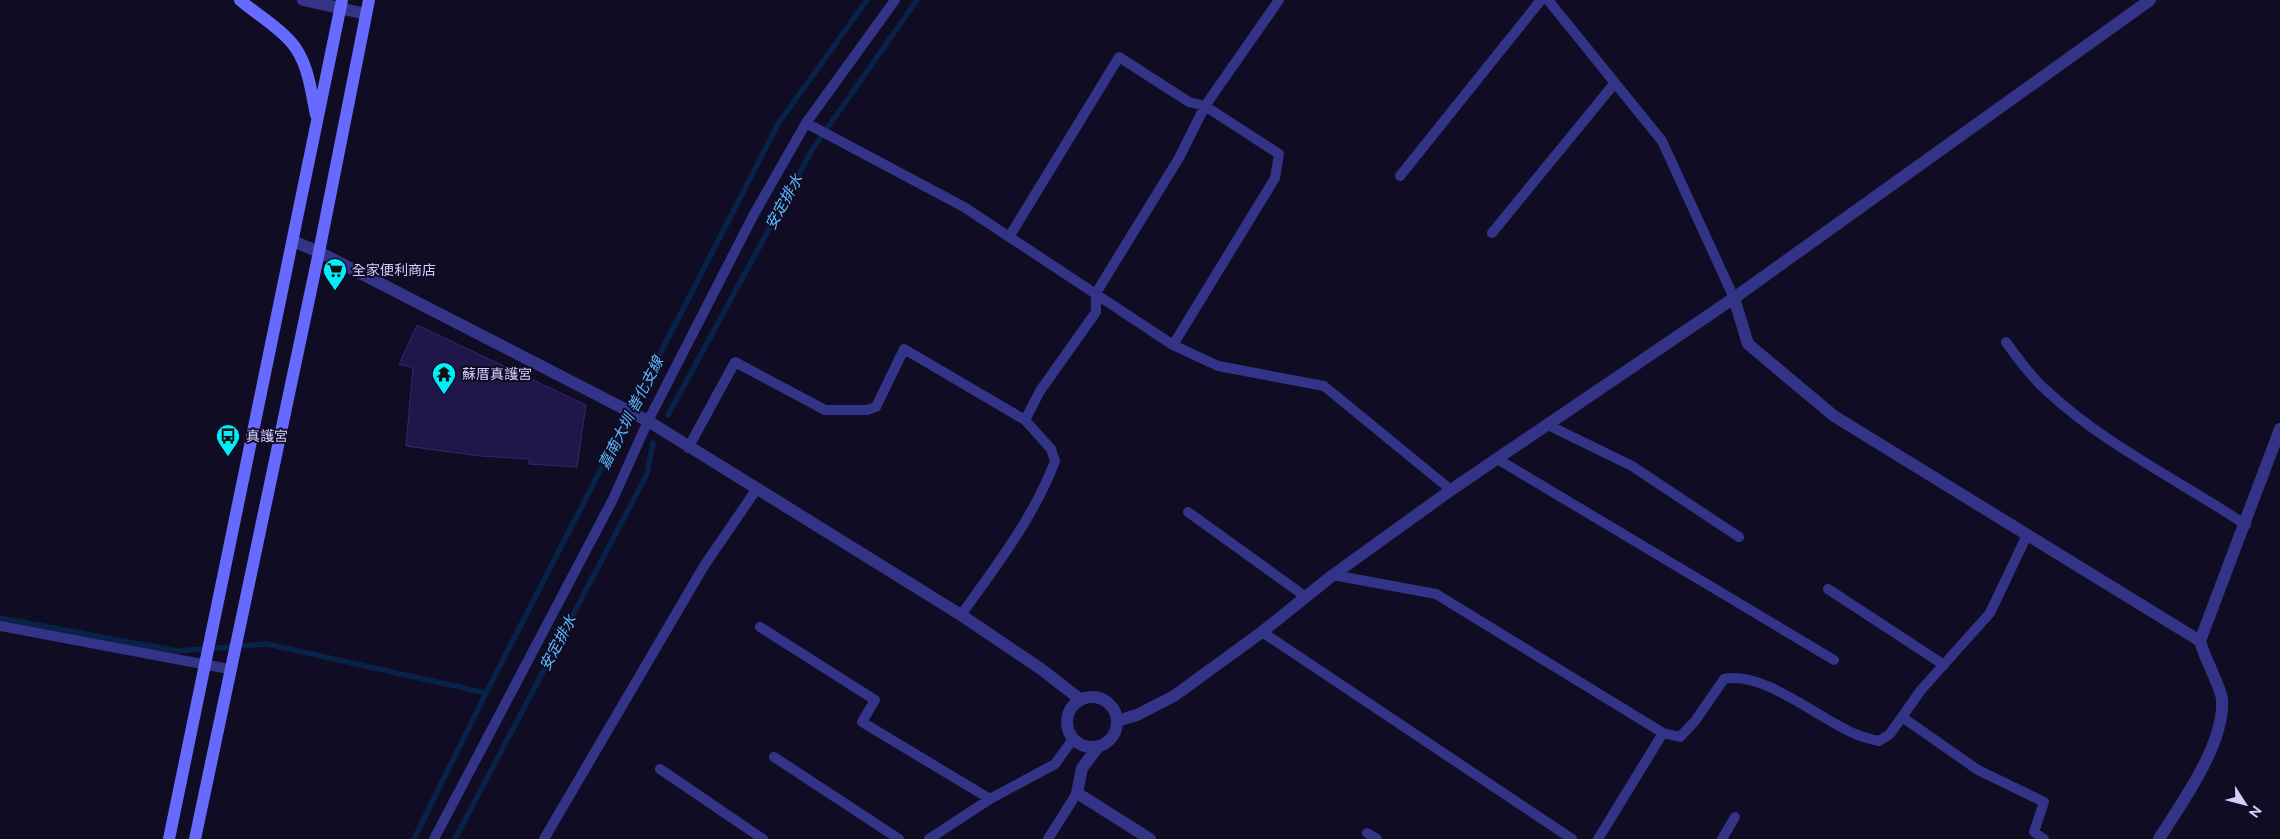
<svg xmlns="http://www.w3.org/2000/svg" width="2280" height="839" font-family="Raleway,'Noto Sans TC',sans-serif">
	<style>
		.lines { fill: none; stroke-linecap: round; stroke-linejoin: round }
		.stream { stroke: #082248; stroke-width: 5.5 }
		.building { fill: #1e1747; stroke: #322774 }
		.service { stroke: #333487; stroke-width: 10 }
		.minor { stroke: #333487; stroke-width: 12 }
		.tertiary { stroke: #333487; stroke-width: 12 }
		.secondary { stroke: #666aff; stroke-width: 12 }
		.labels { text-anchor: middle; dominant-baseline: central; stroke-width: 4; stroke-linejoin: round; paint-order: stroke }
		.poi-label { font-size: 14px; fill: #d2cfff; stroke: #0f0c24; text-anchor: start }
		.water-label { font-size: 15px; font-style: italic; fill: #5dbcff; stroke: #0f0c24 }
	</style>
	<rect width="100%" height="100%" fill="#0f0c24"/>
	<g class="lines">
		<path class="stream" d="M 668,415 L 812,150 L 917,0
			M 0,618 L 177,651 L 267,644 L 486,693
			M 414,839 L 486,693 L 778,124 L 867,0
			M 455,839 L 647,474 L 653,443"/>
	</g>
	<path class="building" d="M 417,325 L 586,405 L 577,467 L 529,464 L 529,459 L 481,456 L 406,446 L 413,368 L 399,364 Z"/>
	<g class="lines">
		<path class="service" d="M 1548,0 L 1662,141 L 1734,298
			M 806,123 L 964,207 L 1173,345 L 1218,366 L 1324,386 L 1451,490
			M 1400,176 L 1541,0
			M 1492,233 L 1614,84
			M 1009,237 L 1119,57 L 1189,102 L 1205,106 L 1279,154 L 1275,178 L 1173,345
			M 2006,342 C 2018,359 2031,377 2047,391 C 2105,445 2180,481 2246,525
			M 1548,425 L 1632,466 L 1739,537
			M 688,448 L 735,362 L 825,410 L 867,410 L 876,407 L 904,349 L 1025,420
			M 1499,460 L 1834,660
			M 1188,512 L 1306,597
			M 1333,575 L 1436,594 L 1663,733 L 1680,737 L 1695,721 L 1724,679 C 1764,671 1818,718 1853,733 C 1861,737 1870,739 1879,741 L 1890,734 L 1921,690 L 1990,613 L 2027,535
			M 1828,589 L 1944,665
			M 961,615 C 996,566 1034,517 1055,461 L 1051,449 L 1025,420 L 1040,391 L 1096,312 L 1096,293 L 1179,158 L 1205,106 L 1279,0
			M 0,626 L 229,669
			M 760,627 L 875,700 L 862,722 L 990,799
			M 1262,632 L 1572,839
			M 1902,717 L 1978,770 L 2044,802 L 2034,832 L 2044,839
			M 774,757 L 899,839
			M 660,769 L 763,839
			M 1367,833 L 1377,839
			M 434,839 L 613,499 L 648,421 L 753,216 L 806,123 L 895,0
			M 544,839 L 704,566 L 756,490
			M 929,839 L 990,799 L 1055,764 L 1073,739
			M 1048,839 L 1077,793
			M 1598,839 L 1663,733
			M 1722,839 L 1735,817"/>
		<path class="minor" d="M 1734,298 L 1748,344 L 1834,416 L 2200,641
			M 1117,721 L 1137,715 L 1174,696 L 1262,632 L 1333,575 L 1451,490 L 1734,298 L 2150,0
			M 2159,839 C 2182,802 2225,744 2222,699 C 2221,688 2204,657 2200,641 L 2280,429"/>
		<path class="tertiary" d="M 303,0 L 366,14
			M 293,241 L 319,252 L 648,421 L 961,615 L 1041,669 L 1081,700
			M1067 722a25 25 0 1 1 50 0a25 25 0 1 1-50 0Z
			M 1098,747 L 1082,768 L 1077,793 L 1150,839"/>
		<path class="secondary" d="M 240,0 C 256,14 276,25 291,42 C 308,61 311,91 316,115
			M 169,839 L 342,0
			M 195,839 L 319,252 L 369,0"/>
	</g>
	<defs>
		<g id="supermarket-pin" transform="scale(1.25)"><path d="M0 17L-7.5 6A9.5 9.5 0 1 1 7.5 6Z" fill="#00eefa" stroke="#0f0c24"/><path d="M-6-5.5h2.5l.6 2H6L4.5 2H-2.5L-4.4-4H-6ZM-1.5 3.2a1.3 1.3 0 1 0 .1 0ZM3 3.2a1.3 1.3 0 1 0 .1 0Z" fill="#111"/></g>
		<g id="temple-pin" transform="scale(1.25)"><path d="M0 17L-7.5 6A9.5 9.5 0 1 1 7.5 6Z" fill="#00eefa" stroke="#0f0c24"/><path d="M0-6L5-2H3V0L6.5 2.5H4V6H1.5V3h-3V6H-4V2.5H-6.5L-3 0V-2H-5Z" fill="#111"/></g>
		<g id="bus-pin" transform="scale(1.25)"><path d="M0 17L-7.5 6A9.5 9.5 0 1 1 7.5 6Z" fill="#00eefa" stroke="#0f0c24"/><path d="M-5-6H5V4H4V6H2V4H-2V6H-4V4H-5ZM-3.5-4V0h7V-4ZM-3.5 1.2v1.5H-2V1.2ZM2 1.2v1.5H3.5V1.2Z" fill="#111"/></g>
	</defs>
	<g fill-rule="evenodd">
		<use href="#supermarket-pin" x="335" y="270"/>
		<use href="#temple-pin" x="444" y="374"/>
		<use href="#bus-pin" x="228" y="436"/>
	</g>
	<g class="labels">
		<g class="poi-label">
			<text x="352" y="270">全家便利商店</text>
			<text x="462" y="374">蘇厝真護宮</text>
			<text x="246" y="436">真護宮</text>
		</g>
		<g class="water-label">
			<text transform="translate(784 202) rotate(-61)">安定排水</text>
			<text transform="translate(631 413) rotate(-63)">嘉南大圳 善化支線</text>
			<text transform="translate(558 643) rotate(-62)">安定排水</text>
		</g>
	</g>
	<g transform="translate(2245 804) rotate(126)" stroke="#0f0c24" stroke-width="4" paint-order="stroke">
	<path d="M0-4L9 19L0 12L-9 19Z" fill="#d2cfff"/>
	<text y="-8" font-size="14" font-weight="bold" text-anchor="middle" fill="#d2cfff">N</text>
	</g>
</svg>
